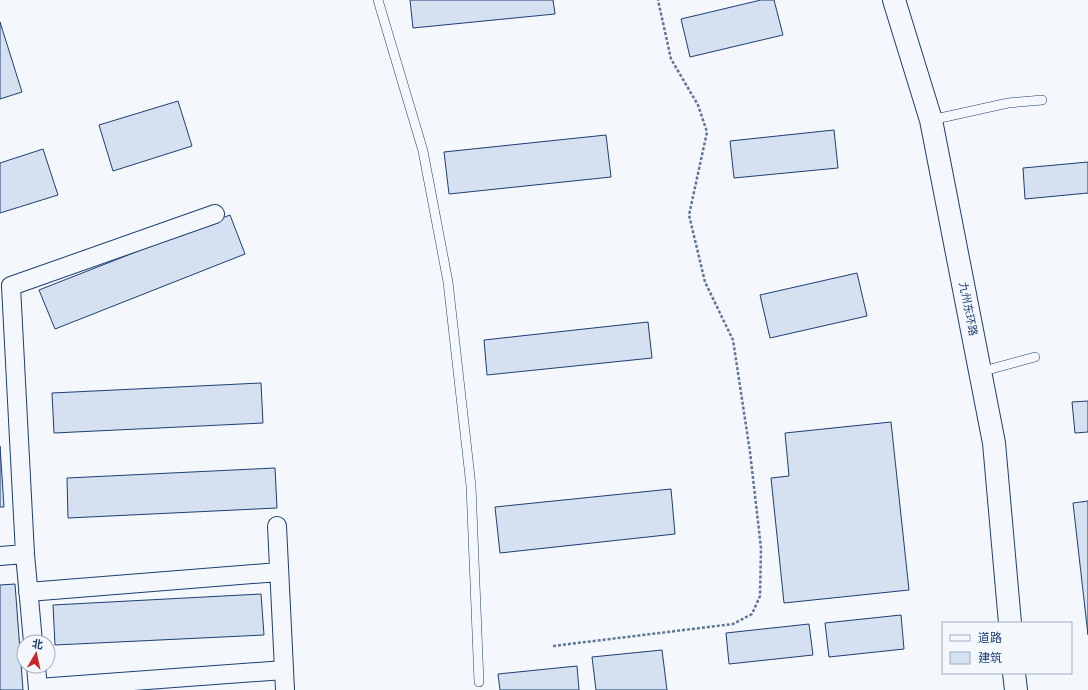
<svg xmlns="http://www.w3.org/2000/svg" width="1088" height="690" font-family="Rubik,'Noto Sans SC',sans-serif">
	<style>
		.building { fill: #d5e0f0; stroke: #1d3f73 }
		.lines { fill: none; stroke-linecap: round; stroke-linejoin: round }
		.lane-casing { stroke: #1d3f73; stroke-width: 10 }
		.street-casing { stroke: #1d3f73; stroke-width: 20 }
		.secondary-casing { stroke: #1d3f73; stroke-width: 24 }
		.path { stroke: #5e769c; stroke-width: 2.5; stroke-dasharray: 3 2; stroke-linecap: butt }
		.lane { stroke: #f4f7fb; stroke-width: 9 }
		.street { stroke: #f4f7fb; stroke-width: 18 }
		.secondary { stroke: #f4f7fb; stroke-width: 22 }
		.labels { text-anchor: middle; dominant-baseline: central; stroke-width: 3; stroke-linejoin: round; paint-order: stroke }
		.street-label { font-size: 11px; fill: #1d3f73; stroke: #f4f7fb }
	</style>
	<rect width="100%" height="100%" fill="#f4f7fb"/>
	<path class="building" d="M 410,0 L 553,0 L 555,14 L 413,28 Z
		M 761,0 L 774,0 L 783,35 L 690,57 L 681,19 Z
		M 0,22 L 22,92 L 0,99 Z
		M 178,101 L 192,146 L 113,171 L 99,125 Z
		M 834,130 L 838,168 L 734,178 L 730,141 Z
		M 606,135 L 611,177 L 449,194 L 444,152 Z
		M 43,149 L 58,195 L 0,213 L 0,163 Z
		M 1088,162 L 1088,193 L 1025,199 L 1023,168 Z
		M 230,215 L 245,254 L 55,329 L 39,290 Z
		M 857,273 L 867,316 L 770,338 L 760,295 Z
		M 648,322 L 652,358 L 487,375 L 484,340 Z
		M 261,383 L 263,423 L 54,433 L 52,393 Z
		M 1088,401 L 1088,432 L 1075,433 L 1072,402 Z
		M 891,422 L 909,590 L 784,603 L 771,478 L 789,476 L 785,433 Z
		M 0,446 L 4,507 L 0,507 Z
		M 275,468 L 277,508 L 68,518 L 67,478 Z
		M 671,489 L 675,534 L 500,553 L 495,507 Z
		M 1088,501 L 1088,635 L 1073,503 Z
		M 15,584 L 23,690 L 0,690 L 0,585 Z
		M 261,594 L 264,635 L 55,645 L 53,605 Z
		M 901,615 L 904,649 L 829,657 L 825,623 Z
		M 809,624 L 813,655 L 729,664 L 726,633 Z
		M 662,650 L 667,690 L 596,690 L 592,657 Z
		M 577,666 L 579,690 L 500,690 L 498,674 Z"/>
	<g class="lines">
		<g class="lane-casing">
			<path id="lane" d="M 378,0 L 423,151 L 448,282 L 471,486 L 479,682
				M 931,120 L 1008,103 L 1042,100
				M 980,372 L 1035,357"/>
		</g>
		<g class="street-casing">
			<path id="street" d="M 277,526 L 285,690
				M 0,556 L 25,554
				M 28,592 L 279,572
				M 33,642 L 25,554 L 11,286 L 215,214
				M 36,666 L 38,690
				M 38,688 L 284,670"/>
		</g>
		<g class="secondary-casing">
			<path id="secondary" d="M 894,0 L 931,120 L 994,443 L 1010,623
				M 1014,673 L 1016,690"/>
		</g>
		<path class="path" d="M 553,646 L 733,624 L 752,614 L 760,596 L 761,548 L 750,452 L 733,340 L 705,282 L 689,215 L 707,132 L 698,105 L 671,59 L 658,0"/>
		<use href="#lane" class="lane"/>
		<use href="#street" class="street"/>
		<use href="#secondary" class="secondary"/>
	</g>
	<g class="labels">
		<g class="street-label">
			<text transform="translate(968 309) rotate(79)">九州东环路</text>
		</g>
	</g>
	<rect x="942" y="622" width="130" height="52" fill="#f4f7fb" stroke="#9eadc5"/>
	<rect x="950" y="635" width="20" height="6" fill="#f4f7fb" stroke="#9eadc5"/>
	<text x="978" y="642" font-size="12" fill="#1d3f73">道路</text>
	<rect x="950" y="652" width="20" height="12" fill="#d5e0f0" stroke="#9eadc5"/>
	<text x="978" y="662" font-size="12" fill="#1d3f73">建筑</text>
	<g transform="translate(36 654) rotate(9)"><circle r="19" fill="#f4f7fb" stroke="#9eadc5"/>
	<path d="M0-3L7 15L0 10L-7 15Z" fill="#c62828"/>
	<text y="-6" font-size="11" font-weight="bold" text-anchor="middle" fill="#1d3f73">北</text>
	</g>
</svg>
